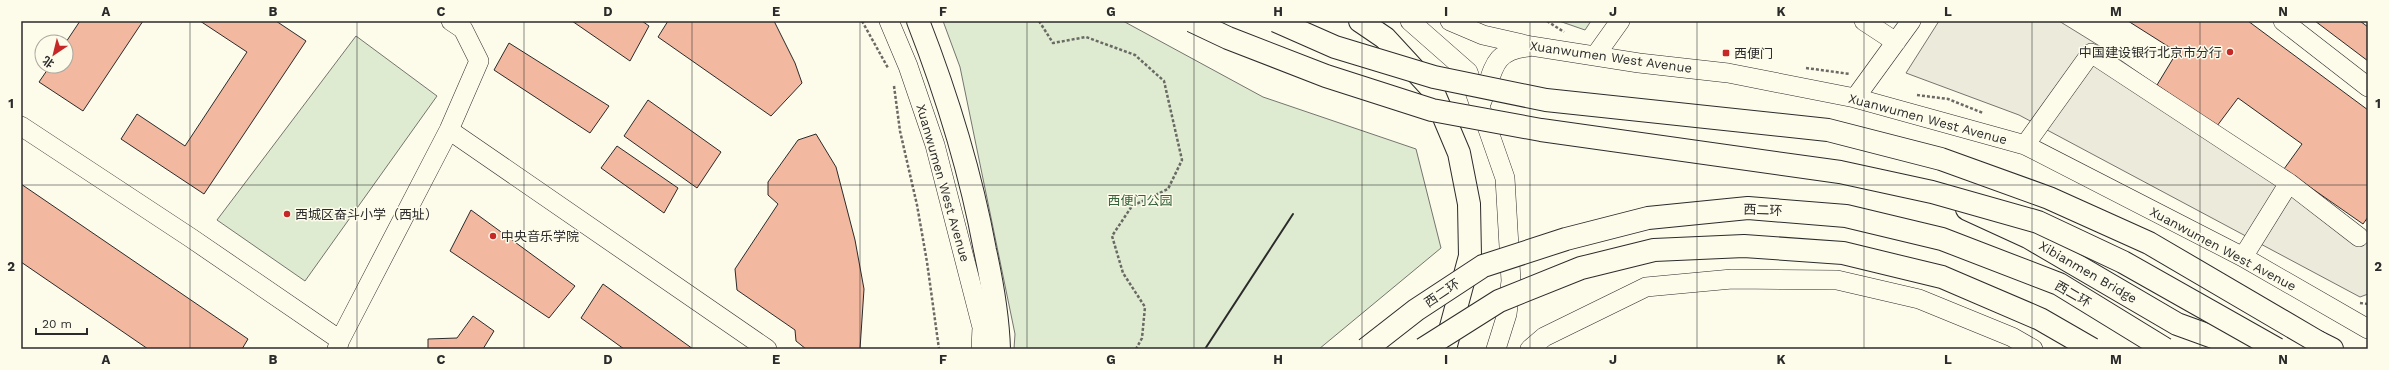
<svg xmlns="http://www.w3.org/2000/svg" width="2389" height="370" font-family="'Work Sans','Noto Sans SC',sans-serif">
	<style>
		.green { fill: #deebd1; stroke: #74746e }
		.parking { fill: #eceadb; stroke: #74746e }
		.building { fill: #f2b8a0; stroke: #2b2b2b }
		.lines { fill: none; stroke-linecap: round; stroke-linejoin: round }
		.minor-casing { stroke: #2b2b2b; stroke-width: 20 }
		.highway-casing { stroke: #2b2b2b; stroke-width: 24 }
		.path { stroke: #6a6964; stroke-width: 2.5; stroke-dasharray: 3 2; stroke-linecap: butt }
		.minor { stroke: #fdfbea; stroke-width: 19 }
		.highway { stroke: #fdfbea; stroke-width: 22 }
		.highway-bridge-casing { stroke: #2b2b2b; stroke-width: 24; stroke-linecap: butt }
		.highway-bridge { stroke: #fdfbea; stroke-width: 22 }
		.wall { stroke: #2b2b2b; stroke-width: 2 }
		.grid { fill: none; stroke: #2b2b2b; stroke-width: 1; stroke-opacity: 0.55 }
		.poi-dot { fill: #c62828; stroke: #fdfbea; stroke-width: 1.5 }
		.labels { text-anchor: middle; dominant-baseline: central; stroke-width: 3; stroke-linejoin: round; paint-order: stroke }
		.poi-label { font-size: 13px; fill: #2b2b2b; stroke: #fdfbea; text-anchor: start }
		.street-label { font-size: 13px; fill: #2b2b2b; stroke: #fdfbea }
		.park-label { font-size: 13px; fill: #34623c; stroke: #fdfbea }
		.neatline { fill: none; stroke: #2b2b2b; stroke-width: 1.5 }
		.grid-label { font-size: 13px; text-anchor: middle; font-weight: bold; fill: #2b2b2b }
	</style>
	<rect width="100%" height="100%" fill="#fdfbea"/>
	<path class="green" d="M 943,21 L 1123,21 L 1263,97 L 1416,149 L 1441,248 L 1319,349 L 1014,349 L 1015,334 L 960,67 Z
		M 1559,21 L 1591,21 L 1585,30 Z
		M 356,36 L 437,96 L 305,281 L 217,220 Z"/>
	<path class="parking" d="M 1939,21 L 2059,21 L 2106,50 L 2368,233 L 2368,294 L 2360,297 L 2019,115 L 1906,73 Z"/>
	<path class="building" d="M 80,21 L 143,21 L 83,111 L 39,82 L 50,66 L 66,66 L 66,42 Z
		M 200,21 L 276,21 L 306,41 L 204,194 L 121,139 L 137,114 L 185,146 L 247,52 Z
		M 572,21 L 642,21 L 649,26 L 630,61 Z
		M 668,21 L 774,21 L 795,63 L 802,83 L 771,116 L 658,37 Z
		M 2128,21 L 2248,21 L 2368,110 L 2368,217 L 2363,224 L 2284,169 L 2302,144 L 2238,98 L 2217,126 L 2157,85 L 2177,52 Z
		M 2315,21 L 2360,21 L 2368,27 L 2368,61 Z
		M 509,43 L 609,106 L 590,133 L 494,70 Z
		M 648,100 L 721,152 L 697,188 L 624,136 Z
		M 816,134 L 836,167 L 855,240 L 864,289 L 860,349 L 806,349 L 796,341 L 795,330 L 737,290 L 735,269 L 778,204 L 768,195 L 768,182 L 798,140 Z
		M 617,146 L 678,188 L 664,213 L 601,168 Z
		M 21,184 L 248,339 L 242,349 L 148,349 L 21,262 Z
		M 471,210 L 575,286 L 549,318 L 450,251 Z
		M 603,284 L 693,349 L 624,349 L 581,318 Z
		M 473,316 L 494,331 L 483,349 L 428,349 L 428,339 L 457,338 Z"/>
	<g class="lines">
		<g class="minor-casing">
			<path id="minor" d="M 889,21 L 908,66 L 935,145 L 982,327 L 981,349
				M 1410,21 L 1468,72 L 1505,178 L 1511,281 L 1507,314 L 1496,349
				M 1450,21 L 1483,35 L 1531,46 L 1639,63 L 1728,73 L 1855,98 L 2025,145 L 2243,257 L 2368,329
				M 1864,21 L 1896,42
				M 2283,21 L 2368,87
				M 1595,56 L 1620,21
				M 1855,98 L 1911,21
				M 1482,101 C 1494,71 1491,51 1528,47
				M 21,126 L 191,238 L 340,340
				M 449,130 L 767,349
				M 2025,145 L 2091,53 L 2289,183 L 2359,237
				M 2243,257 L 2289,183
				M 337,349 L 340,340 L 449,130 L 479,61 L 463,29 L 451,21
				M 1530,349 L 1544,337 L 1646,287 L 1732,279 L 1837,280 L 1919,299 L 2012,337 L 2033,349"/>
		</g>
		<g class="highway-casing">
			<path id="highway" d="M 918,21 C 948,98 970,169 985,250 C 992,282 998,316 999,349
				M 1360,21 L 1385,38 L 1432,89 L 1459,153 L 1469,204 L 1470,256 L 1445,349
				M 1967,209 L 2028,237 L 2177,324 L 2246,349
				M 2318,342 L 2332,349"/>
		</g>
		<path class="path" d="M 862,21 L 888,68
			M 1039,21 L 1053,43 L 1086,37 L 1135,55 L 1164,81 L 1182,160 L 1168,189 L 1132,206 L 1112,236 L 1123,273 L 1145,307 L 1142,338 L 1136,349
			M 1547,21 L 1564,32
			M 1806,68 L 1850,74
			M 894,86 L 900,131 L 917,205 L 927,262 L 939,349
			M 1917,95 L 1948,99 L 1983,113
			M 2360,303 L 2368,304"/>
		<use href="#minor" class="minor"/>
		<use href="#highway" class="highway"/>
		<g class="highway-bridge-casing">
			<path id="highway-bridge" d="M 1192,21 L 1228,38 L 1326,76 L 1432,110 L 1541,130 L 1840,172 L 1932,192 L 2038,222 L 2123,262 L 2277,349
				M 1276,21 L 1335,47 L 1434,77 L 1546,100 L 1828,130 L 1941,159 L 2049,198 L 2149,243 L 2318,342
				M 1366,349 L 1416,310 L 1483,266 L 1566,239 L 1648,218 L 1748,208 L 1846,216 L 1942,239 L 2059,284 L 2165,349
				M 1423,349 L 1499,301 L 1581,268 L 1654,250 L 1744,246 L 1843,253 L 1942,277 L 2040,319 L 2092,349"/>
		</g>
		<use href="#highway-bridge" class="highway-bridge"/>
		<path class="wall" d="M 1205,349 L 1293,214"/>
	</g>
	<path class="grid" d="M 190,21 L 190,349M 357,21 L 357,349M 524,21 L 524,349M 692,21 L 692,349M 860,21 L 860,349M 1027,21 L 1027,349M 1194,21 L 1194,349M 1362,21 L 1362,349M 1530,21 L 1530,349M 1697,21 L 1697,349M 1864,21 L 1864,349M 2032,21 L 2032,349M 2200,21 L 2200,349M 21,185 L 2368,185"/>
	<g class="poi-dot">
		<circle cx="2230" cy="52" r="4"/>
		<rect x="1722" y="49" width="8" height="8" rx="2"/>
		<circle cx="287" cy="214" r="4"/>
		<circle cx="493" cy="236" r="4"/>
	</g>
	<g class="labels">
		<g class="poi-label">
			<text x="2222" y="52" text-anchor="end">中国建设银行北京市分行</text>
			<text x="1734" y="53">西便门</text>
			<text x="295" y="214">西城区奋斗小学（西址）</text>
			<text x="501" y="236">中央音乐学院</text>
		</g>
		<g class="street-label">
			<text transform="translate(1611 57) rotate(8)">Xuanwumen West Avenue</text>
			<text transform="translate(1928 119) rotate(15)">Xuanwumen West Avenue</text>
			<text transform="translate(943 183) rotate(74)">Xuanwumen West Avenue</text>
			<text transform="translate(1763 210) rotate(2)">西二环</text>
			<text transform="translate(2223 249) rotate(28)">Xuanwumen West Avenue</text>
			<text transform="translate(2088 272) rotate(30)">Xibianmen Bridge</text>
			<text transform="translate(1442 293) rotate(-34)">西二环</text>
			<text transform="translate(2073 294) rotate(30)">西二环</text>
		</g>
		<g class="park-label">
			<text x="1140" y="200">西便门公园</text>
		</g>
	</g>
	<rect width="2389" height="370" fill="none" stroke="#fdfbea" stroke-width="44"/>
	<g transform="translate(54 54) rotate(215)"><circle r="19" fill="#fdfbea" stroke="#a9a89e"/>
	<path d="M0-3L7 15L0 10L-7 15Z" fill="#c62828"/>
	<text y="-6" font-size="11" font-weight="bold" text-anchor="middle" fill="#2b2b2b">北</text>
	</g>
	<path d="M36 328v6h51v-6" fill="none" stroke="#2b2b2b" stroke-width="2"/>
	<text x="42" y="328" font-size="12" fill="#2b2b2b" stroke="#fdfbea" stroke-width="3" paint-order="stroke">20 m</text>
	<rect x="22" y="22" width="2345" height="326" class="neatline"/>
	<g class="grid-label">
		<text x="106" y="16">A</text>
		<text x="273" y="16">B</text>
		<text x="441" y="16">C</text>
		<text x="608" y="16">D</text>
		<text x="776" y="16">E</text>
		<text x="943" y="16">F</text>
		<text x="1111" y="16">G</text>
		<text x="1278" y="16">H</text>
		<text x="1446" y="16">I</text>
		<text x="1613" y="16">J</text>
		<text x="1781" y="16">K</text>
		<text x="1948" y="16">L</text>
		<text x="2116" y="16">M</text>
		<text x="2283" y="16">N</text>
		<text x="11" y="108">1</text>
		<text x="2378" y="108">1</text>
		<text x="11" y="271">2</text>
		<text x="2378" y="271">2</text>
		<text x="106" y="364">A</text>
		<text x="273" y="364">B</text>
		<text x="441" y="364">C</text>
		<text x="608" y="364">D</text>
		<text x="776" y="364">E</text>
		<text x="943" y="364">F</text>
		<text x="1111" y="364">G</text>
		<text x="1278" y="364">H</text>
		<text x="1446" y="364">I</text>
		<text x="1613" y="364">J</text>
		<text x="1781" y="364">K</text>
		<text x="1948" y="364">L</text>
		<text x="2116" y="364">M</text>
		<text x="2283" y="364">N</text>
	</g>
</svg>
